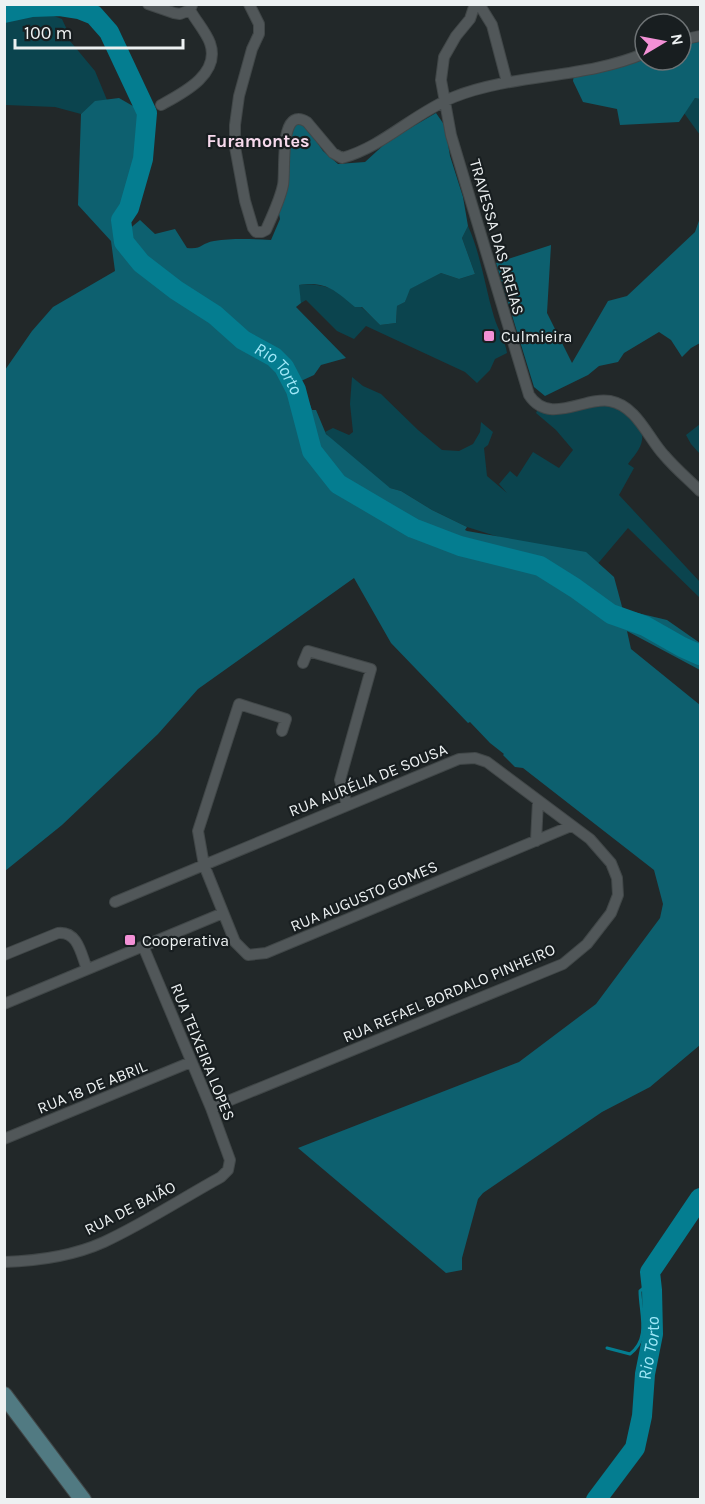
<svg xmlns="http://www.w3.org/2000/svg" width="705" height="1504" font-family="Karla,sans-serif">
	<style>
		.green { fill: #0b444e }
		.forest { fill: #0d606f }
		.lines { fill: none; stroke-linecap: round; stroke-linejoin: round }
		.stream { stroke: #047d90; stroke-width: 3 }
		.river { stroke: #047d90; stroke-width: 20 }
		.street-casing { stroke: #414748; stroke-width: 12 }
		.secondary-casing { stroke: #414748; stroke-width: 18 }
		.street { stroke: #515759; stroke-width: 10 }
		.secondary { stroke: #517a82; stroke-width: 16 }
		.poi-dot { fill: #f391d6; stroke: #181e20; stroke-width: 2 }
		.labels { text-anchor: middle; dominant-baseline: central; stroke-width: 4.5; stroke-linejoin: round; paint-order: stroke }
		.street-label { font-size: 16px; fill: #edf1f2; stroke: #181e20 }
		.poi-label { font-size: 16px; fill: #edf1f2; stroke: #181e20; text-anchor: start }
		.neighbourhood-label { font-size: 18px; font-weight: bold; fill: #f7daed; stroke: #181e20 }
		.water-label { font-size: 18px; font-style: italic; fill: #a0e8f8; stroke: #181e20 }
	</style>
	<rect width="100%" height="100%" fill="#222829"/>
	<path class="green" d="M 18,5 L 44,5 L 43,12 L 62,19 L 68,32 L 65,35 L 95,71 L 107,100 L 95,102 L 81,114 L 55,107 L 6,105 L 5,9 Z
		M 695,98 L 700,99 L 700,135 L 684,113 Z
		M 468,226 C 481,255 485,287 494,317 C 498,330 505,340 507,353 L 495,359 L 490,370 L 477,383 L 465,372 L 366,326 L 354,339 L 337,331 L 306,300 L 301,303 L 298,285 C 332,280 358,302 380,325 L 396,323 L 397,306 L 405,302 L 409,289 L 441,273 L 459,279 L 475,274 L 462,238 Z
		M 352,377 L 363,386 L 381,394 L 418,430 L 442,450 L 459,451 L 473,444 L 480,432 L 481,422 L 493,432 L 488,445 L 484,448 L 487,476 L 507,493 L 499,484 L 510,471 L 517,477 L 533,452 L 559,468 L 573,450 L 556,430 L 536,413 L 540,405 L 546,413 L 553,415 C 565,413 601,403 609,405 C 622,407 645,425 642,440 C 641,449 633,457 628,464 L 634,468 L 619,495 L 700,582 L 700,598 L 628,528 L 595,567 L 467,527 L 432,510 L 401,491 L 361,480 L 325,432 L 333,428 L 349,435 L 353,432 L 350,404 Z
		M 700,424 L 700,454 L 691,444 L 686,435 Z"/>
	<path class="forest" d="M 700,38 L 700,99 L 695,98 L 679,122 L 620,125 L 617,109 L 583,102 L 573,81 L 574,74 L 645,57 L 645,60 L 681,60 L 681,44 Z
		M 119,98 L 145,113 C 142,149 140,189 119,219 L 122,243 L 140,265 L 175,291 L 214,316 L 242,341 L 273,358 L 290,380 L 301,410 L 307,410 L 302,391 L 279,352 L 256,342 L 227,319 L 217,308 L 181,288 L 136,255 L 127,231 L 140,220 L 155,234 L 175,229 L 187,248 C 202,250 201,243 214,241 C 233,238 251,239 271,240 L 280,219 L 278,208 L 287,170 L 292,127 L 299,123 L 306,126 L 323,151 L 338,164 L 365,162 L 388,141 L 436,113 L 445,126 L 450,156 L 463,197 L 468,226 L 462,238 L 475,274 L 459,279 L 441,273 L 410,289 L 405,302 L 397,306 L 396,323 L 380,325 L 362,307 L 355,307 C 335,291 327,281 299,285 L 301,303 L 296,307 L 346,358 L 321,365 L 314,375 L 301,381 L 312,410 L 316,410 L 326,434 L 390,488 L 401,491 L 432,510 L 467,527 L 465,530 L 467,531 L 586,552 L 614,577 L 624,614 L 625,610 L 667,620 L 700,643 L 700,670 L 627,631 L 631,649 L 700,705 L 700,1045 L 650,1087 L 602,1112 L 483,1193 L 478,1199 L 462,1258 L 462,1270 L 446,1273 L 298,1148 L 519,1062 L 596,1004 L 660,918 L 663,904 L 654,870 L 523,768 L 515,767 L 503,755 L 504,754 L 490,743 L 470,722 L 468,723 L 391,643 L 354,578 L 198,689 L 158,734 L 62,825 L 5,871 L 5,370 L 32,331 L 53,307 L 115,271 L 111,241 L 78,205 L 81,114 L 95,101 Z
		M 700,218 L 700,343 L 691,348 L 682,357 L 671,340 L 659,332 L 624,353 L 618,362 L 599,366 L 588,375 L 545,396 L 534,387 L 496,263 L 551,245 L 547,313 L 572,363 L 608,301 L 627,296 L 695,232 Z"/>
	<g class="lines">
		<path class="stream" d="M 607,1348 L 630,1354 C 651,1338 640,1313 640,1291 L 646,1286 L 652,1284"/>
		<g class="river">
			<path id="s1" d="M 4,13 L 32,7 L 60,6 L 79,9 L 94,15 L 109,32 L 147,113 L 143,159 L 129,208 L 121,220 L 124,242 L 141,263 L 176,290 L 215,315 L 243,340 L 274,357 L 284,367 L 296,390 L 312,451 L 338,484 L 413,528 L 460,546 L 540,566 L 575,588 L 611,614 L 645,626 L 682,647 L 700,655"/>
			<path id="s2" d="M 596,1500 L 635,1448 L 642,1416 L 645,1374 L 653,1334 L 652,1290 L 650,1272 L 700,1198"/>
		</g>
		<g class="street-casing">
			<path id="street" d="M 148,4 L 174,13 L 180,14 L 190,10 L 192,5
				M 249,4 L 259,24 L 259,34 L 252,49 L 239,96 L 235,125 L 235,147 L 245,201 L 253,228 L 256,232 L 262,232 L 266,230 C 272,216 280,200 283,185 C 286,173 278,104 307,122 L 333,153 L 342,158 C 383,147 414,113 454,97 C 515,73 585,79 645,53
				M 475,4 L 470,19 L 456,36 L 444,57 L 441,80 L 451,135 L 529,395 C 549,426 585,396 610,401 C 637,406 648,438 664,455 C 675,468 688,479 700,491
				M 479,4 L 492,25 L 507,82
				M 681,40 L 700,36
				M 161,105 C 183,93 221,74 210,43 C 206,32 196,21 190,10
				M 303,663 L 308,651 L 371,669 L 340,780 L 347,805
				M 282,731 L 286,719 L 239,704 L 198,831 L 204,865 L 235,942 L 248,955 L 266,953 L 571,826
				M 536,841 L 538,801
				M 115,902 L 459,759 L 475,758 L 487,762 L 590,839 L 611,863 L 617,878 L 618,895 L 611,913 L 587,944 L 563,964 L 211,1108
				M 4,955 L 58,933 C 78,931 81,954 87,969
				M 4,1004 L 223,913
				M 4,1139 L 191,1062
				M 4,1262 C 37,1261 73,1256 104,1242 C 143,1224 183,1198 221,1177 L 228,1170 L 230,1160 L 211,1108 L 143,946"/>
		</g>
		<g class="secondary-casing">
			<path id="secondary" d="M 4,1395 L 83,1500"/>
		</g>
		<use href="#street" class="street"/>
		<use href="#secondary" class="secondary"/>
	</g>
	<g class="poi-dot">
		<rect x="483" y="330" width="12" height="12" rx="3"/>
		<rect x="124" y="934" width="12" height="12" rx="3"/>
	</g>
	<g class="labels">
		<g class="street-label">
			<text transform="translate(497 237) rotate(74)">TRAVESSA DAS AREIAS</text>
			<text transform="translate(368 780) rotate(-22)">RUA AURÉLIA DE SOUSA</text>
			<text transform="translate(364 896) rotate(-23)">RUA AUGUSTO GOMES</text>
			<text transform="translate(449 993) rotate(-23)">RUA REFAEL BORDALO PINHEIRO</text>
			<text transform="translate(203 1052) rotate(68)">RUA TEIXEIRA LOPES</text>
			<text transform="translate(92 1087) rotate(-22)">RUA 18 DE ABRIL</text>
			<text transform="translate(130 1208) rotate(-27)">RUA DE BAIÃO</text>
		</g>
		<g class="poi-label">
			<text x="501" y="336">Culmieira</text>
			<text x="142" y="940">Cooperativa</text>
		</g>
		<g class="neighbourhood-label">
			<text x="258" y="141">Furamontes</text>
		</g>
		<g class="water-label">
			<text stroke="none"><textPath href="#s1" startOffset="540">Rio Torto</textPath></text>
			<text stroke="none"><textPath href="#s2" startOffset="166">Rio Torto</textPath></text>
		</g>
	</g>
	<rect width="705" height="1504" fill="none" stroke="#edf1f2" stroke-width="12"/>
	<g transform="translate(663 42) rotate(80)"><circle r="28" fill="#181e20" stroke="#6d7274" stroke-width="1.5"/>
	<path d="M0-4.5L10 22L0 15L-10 22Z" fill="#f391d6"/>
	<text y="-9" font-size="16" font-weight="bold" text-anchor="middle" fill="#edf1f2">N</text>
	</g>
	<path d="M15 39v9h168v-9" fill="none" stroke="#edf1f2" stroke-width="3"/>
	<text x="24" y="39" font-size="18" fill="#edf1f2" stroke="#181e20" stroke-width="4.5" paint-order="stroke">100 m</text>
</svg>
